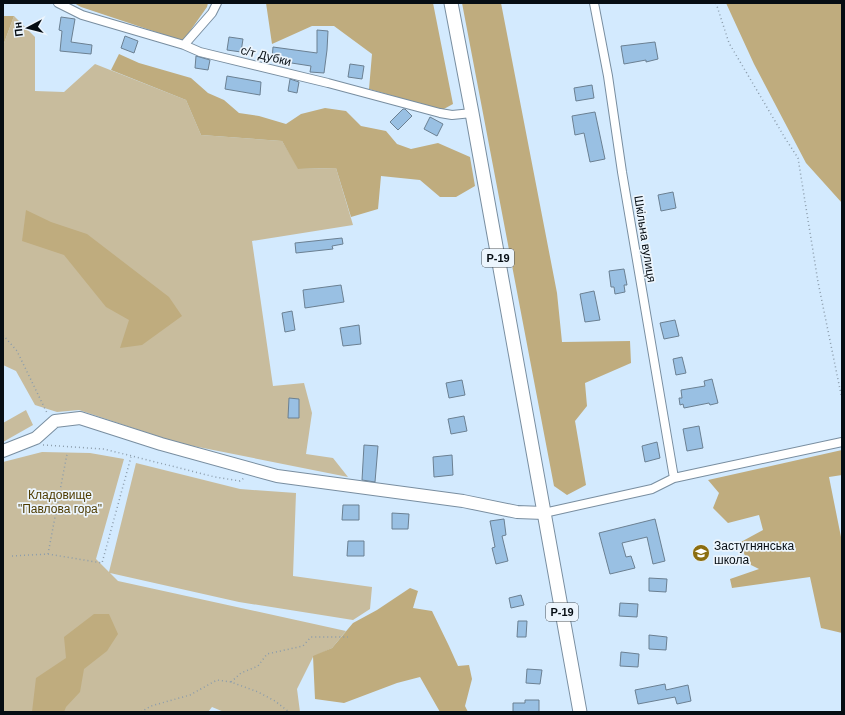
<svg xmlns="http://www.w3.org/2000/svg" width="845" height="715" font-family="Helvetica,sans-serif">
	<style>
		.green { fill: #c8bc9d }
		.forest { fill: #bfac7e }
		.building { fill: #99c0e3; stroke: #6b8092 }
		.lines { fill: none; stroke-linecap: round; stroke-linejoin: round }
		.street-casing { stroke: #798ea0; stroke-width: 10 }
		.secondary-casing { stroke: #798ea0; stroke-width: 14 }
		.primary-casing { stroke: #798ea0; stroke-width: 15 }
		.path { stroke: #8b9cab; stroke-width: 1.5; stroke-dasharray: 1 3; stroke-linecap: butt }
		.street { stroke: #fff; stroke-width: 8 }
		.secondary { stroke: #fff; stroke-width: 12 }
		.primary { stroke: #fff; stroke-width: 13 }
		.labels { text-anchor: middle; dominant-baseline: central; stroke-width: 3.5; stroke-linejoin: round; paint-order: stroke }
		.shield { fill: #ecf5fd; stroke: #4b5359; stroke-width: 1 }
		.shield-label { font-size: 11px; font-weight: bold; fill: #060d13 }
		.street-label { font-size: 12px; fill: #060d13; stroke: #ecf5fd }
		.park-label { font-size: 12px; fill: #4e3b00; stroke: #ecf5fd }
		.poi-label { font-size: 12px; fill: #060d13; stroke: #ecf5fd; text-anchor: start }
	</style>
	<rect width="100%" height="100%" fill="#d3eafe"/>
	<path class="green" d="M 14,16 L 35,37 L 35,91 L 64,92 L 95,64 L 186,100 L 201,135 L 282,141 L 299,169 L 336,168 L 353,225 L 252,241 L 273,386 L 304,383 L 312,413 L 306,454 L 333,458 L 348,477 L 178,443 L 79,410 L 57,412 L 35,405 L 16,371 L 3,365 L 3,46 Z
		M 26,410 L 33,425 L 3,442 L 3,423 Z
		M 42,452 L 90,453 L 124,459 L 96,559 L 109,572 L 136,463 L 240,489 L 296,493 L 293,576 L 372,587 L 370,609 L 353,620 L 239,602 L 110,573 L 118,581 L 346,631 L 332,648 L 313,657 L 297,689 L 300,712 L 224,712 L 212,707 L 208,712 L 3,712 L 3,462 Z"/>
	<path class="forest" d="M 74,3 L 208,3 L 207,7 L 183,41 L 81,7 Z
		M 266,3 L 433,3 L 453,104 L 442,110 L 369,89 L 372,54 L 334,26 L 312,26 L 272,44 Z
		M 462,3 L 501,3 L 557,293 L 562,342 L 630,341 L 631,363 L 585,383 L 587,406 L 575,421 L 586,485 L 567,495 L 554,486 Z
		M 726,3 L 842,3 L 842,203 L 806,163 L 754,64 Z
		M 3,16 L 14,16 L 3,46 Z
		M 119,54 L 139,63 L 191,78 L 208,93 L 224,100 L 239,113 L 259,116 L 286,124 L 301,114 L 325,108 L 346,111 L 361,126 L 386,131 L 397,144 L 411,149 L 438,143 L 470,157 L 475,186 L 456,197 L 440,197 L 420,180 L 381,176 L 378,209 L 351,217 L 336,168 L 298,169 L 282,141 L 201,135 L 186,100 L 111,70 Z
		M 26,210 L 51,222 L 87,234 L 169,297 L 182,316 L 142,345 L 120,348 L 129,320 L 106,307 L 64,255 L 22,241 Z
		M 842,450 L 842,475 L 829,477 L 842,542 L 842,633 L 821,628 L 810,577 L 732,588 L 730,579 L 759,569 L 749,564 L 739,543 L 763,530 L 759,515 L 728,523 L 713,508 L 719,493 L 708,480 Z
		M 410,588 L 418,591 L 413,608 L 432,611 L 449,646 L 458,666 L 469,665 L 472,679 L 465,706 L 468,712 L 440,712 L 420,677 L 397,683 L 344,703 L 315,699 L 313,656 L 332,648 L 353,623 L 377,610 Z
		M 94,614 L 109,614 L 118,634 L 107,651 L 84,669 L 80,692 L 66,707 L 64,712 L 32,712 L 36,678 L 66,658 L 64,637 Z"/>
	<path class="building" d="M 61,17 L 75,19 L 71,42 L 92,45 L 91,54 L 60,51 L 62,31 L 59,30 Z
		M 317,30 L 328,31 L 327,50 L 324,73 L 310,72 L 311,66 L 272,60 L 273,47 L 317,53 Z
		M 125,36 L 138,41 L 134,53 L 121,48 Z
		M 229,37 L 243,39 L 241,52 L 227,50 Z
		M 655,42 L 658,59 L 646,62 L 646,60 L 624,64 L 621,46 Z
		M 196,56 L 210,60 L 208,70 L 195,68 Z
		M 350,64 L 364,66 L 362,79 L 348,77 Z
		M 227,76 L 261,82 L 260,95 L 225,89 Z
		M 290,79 L 299,82 L 297,93 L 288,91 Z
		M 592,85 L 594,98 L 576,101 L 574,88 Z
		M 403,109 L 405,109 L 412,116 L 398,130 L 390,122 Z
		M 595,112 L 605,159 L 590,162 L 584,133 L 575,135 L 572,116 Z
		M 430,117 L 443,124 L 437,136 L 424,129 Z
		M 673,192 L 676,208 L 661,211 L 658,195 Z
		M 342,238 L 343,244 L 332,246 L 333,249 L 296,253 L 295,243 Z
		M 624,269 L 627,285 L 624,285 L 625,292 L 615,294 L 614,287 L 611,287 L 609,271 Z
		M 341,285 L 344,302 L 305,308 L 303,290 Z
		M 594,291 L 600,320 L 585,322 L 580,294 Z
		M 292,311 L 295,330 L 285,332 L 282,313 Z
		M 675,320 L 679,336 L 664,339 L 660,323 Z
		M 359,325 L 361,344 L 343,346 L 340,328 Z
		M 682,357 L 686,373 L 676,375 L 673,359 Z
		M 712,379 L 718,403 L 710,405 L 709,403 L 684,408 L 683,404 L 680,405 L 679,398 L 682,398 L 681,390 L 705,386 L 704,381 Z
		M 462,380 L 465,395 L 449,398 L 446,383 Z
		M 289,398 L 299,399 L 299,418 L 288,418 Z
		M 464,416 L 467,431 L 451,434 L 448,419 Z
		M 699,426 L 703,448 L 687,451 L 683,429 Z
		M 657,442 L 660,458 L 645,462 L 642,446 Z
		M 364,445 L 378,446 L 375,482 L 362,480 Z
		M 452,455 L 453,475 L 434,477 L 433,457 Z
		M 343,505 L 359,505 L 359,520 L 342,520 Z
		M 392,513 L 409,514 L 408,529 L 392,529 Z
		M 504,519 L 506,535 L 502,536 L 508,561 L 496,564 L 492,548 L 495,547 L 490,521 Z
		M 655,519 L 665,561 L 653,564 L 647,537 L 622,543 L 626,557 L 631,556 L 635,568 L 610,574 L 599,533 Z
		M 348,541 L 364,541 L 364,556 L 347,556 Z
		M 649,578 L 667,579 L 666,592 L 649,591 Z
		M 521,595 L 524,605 L 511,608 L 509,598 Z
		M 620,603 L 638,604 L 637,617 L 619,616 Z
		M 518,621 L 527,621 L 526,637 L 517,637 Z
		M 649,635 L 667,637 L 666,650 L 649,649 Z
		M 621,652 L 639,654 L 638,667 L 620,666 Z
		M 527,669 L 542,670 L 540,684 L 526,683 Z
		M 665,684 L 666,690 L 688,685 L 691,701 L 677,704 L 675,697 L 638,704 L 635,690 Z
		M 525,700 L 539,700 L 539,712 L 513,712 L 513,703 L 525,703 Z"/>
	<g class="lines">
		<g class="street-casing">
			<path id="street" d="M 58,3 L 82,15 L 184,45 L 200,52 L 328,83 L 440,113 L 452,115 L 472,113
				M 594,3 L 608,76 L 622,172 L 674,478
				M 184,45 L 212,13 L 217,3
				M 544,513 L 652,489 L 674,478 L 697,473 L 842,442"/>
		</g>
		<g class="secondary-casing">
			<path id="secondary" d="M 3,451 L 36,438 L 55,421 L 80,418 L 161,444 L 277,476 L 463,501 L 517,512 L 544,513"/>
		</g>
		<g class="primary-casing">
			<path id="primary" d="M 451,3 L 472,113 L 580,712"/>
		</g>
		<path class="path" d="M 716,3 L 729,43 L 785,138 L 798,158 L 818,282 L 842,399
			M 3,335 L 17,351 L 46,411 L 48,414
			M 43,445 L 104,449 L 215,477 L 240,481 L 244,478
			M 48,554 L 67,454
			M 12,556 L 48,554 L 102,563 L 131,457
			M 231,682 L 241,673 L 258,666 L 267,654 L 303,646 L 311,637 L 348,637
			M 141,712 L 151,706 L 190,695 L 217,680 L 231,682 L 258,692 L 275,701 L 289,712"/>
		<use href="#street" class="street"/>
		<use href="#secondary" class="secondary"/>
		<use href="#primary" class="primary"/>
	</g>
	<defs>
		<g id="school-disc" transform="scale(0.9)"><circle r="9.5" fill="#8b6d0f" stroke="#ecf5fd"/><path d="M0-5L7-2L0 1L-7-2ZM-4 1L0 2.5L4 1V4Q0 6-4 4Z" fill="#fff"/></g>
	</defs>
	<g fill-rule="evenodd">
		<use href="#school-disc" x="701" y="553"/>
	</g>
	<g class="labels">
		<g class="shield">
			<rect x="482" y="249" width="32" height="18" rx="3"/>
			<rect x="546" y="603" width="32" height="18" rx="3"/>
		</g>
		<g class="shield-label">
			<text x="498" y="258">Р-19</text>
			<text x="562" y="612">Р-19</text>
		</g>
		<g class="street-label">
			<text transform="translate(266 56) rotate(14)">с/т Дубки</text>
			<text transform="translate(645 239) rotate(81)">Шкільна вулиця</text>
		</g>
		<g class="park-label">
			<text x="60" y="495">Кладовище<tspan x="60" dy="14">"Павлова гора"</tspan></text>
		</g>
		<g class="poi-label">
			<text x="714" y="546">Застугнянська<tspan x="714" dy="14">школа</tspan></text>
		</g>
	</g>
	<rect width="845" height="715" fill="none" stroke="#060d13" stroke-width="8"/>
	<g transform="translate(28 28) rotate(263)" stroke="#ecf5fd" stroke-width="3" paint-order="stroke">
	<path d="M0-3L7 15L0 10L-7 15Z" fill="#060d13"/>
	<text y="-6" font-size="11" font-weight="bold" text-anchor="middle" fill="#060d13">Пн</text>
	</g>
</svg>
